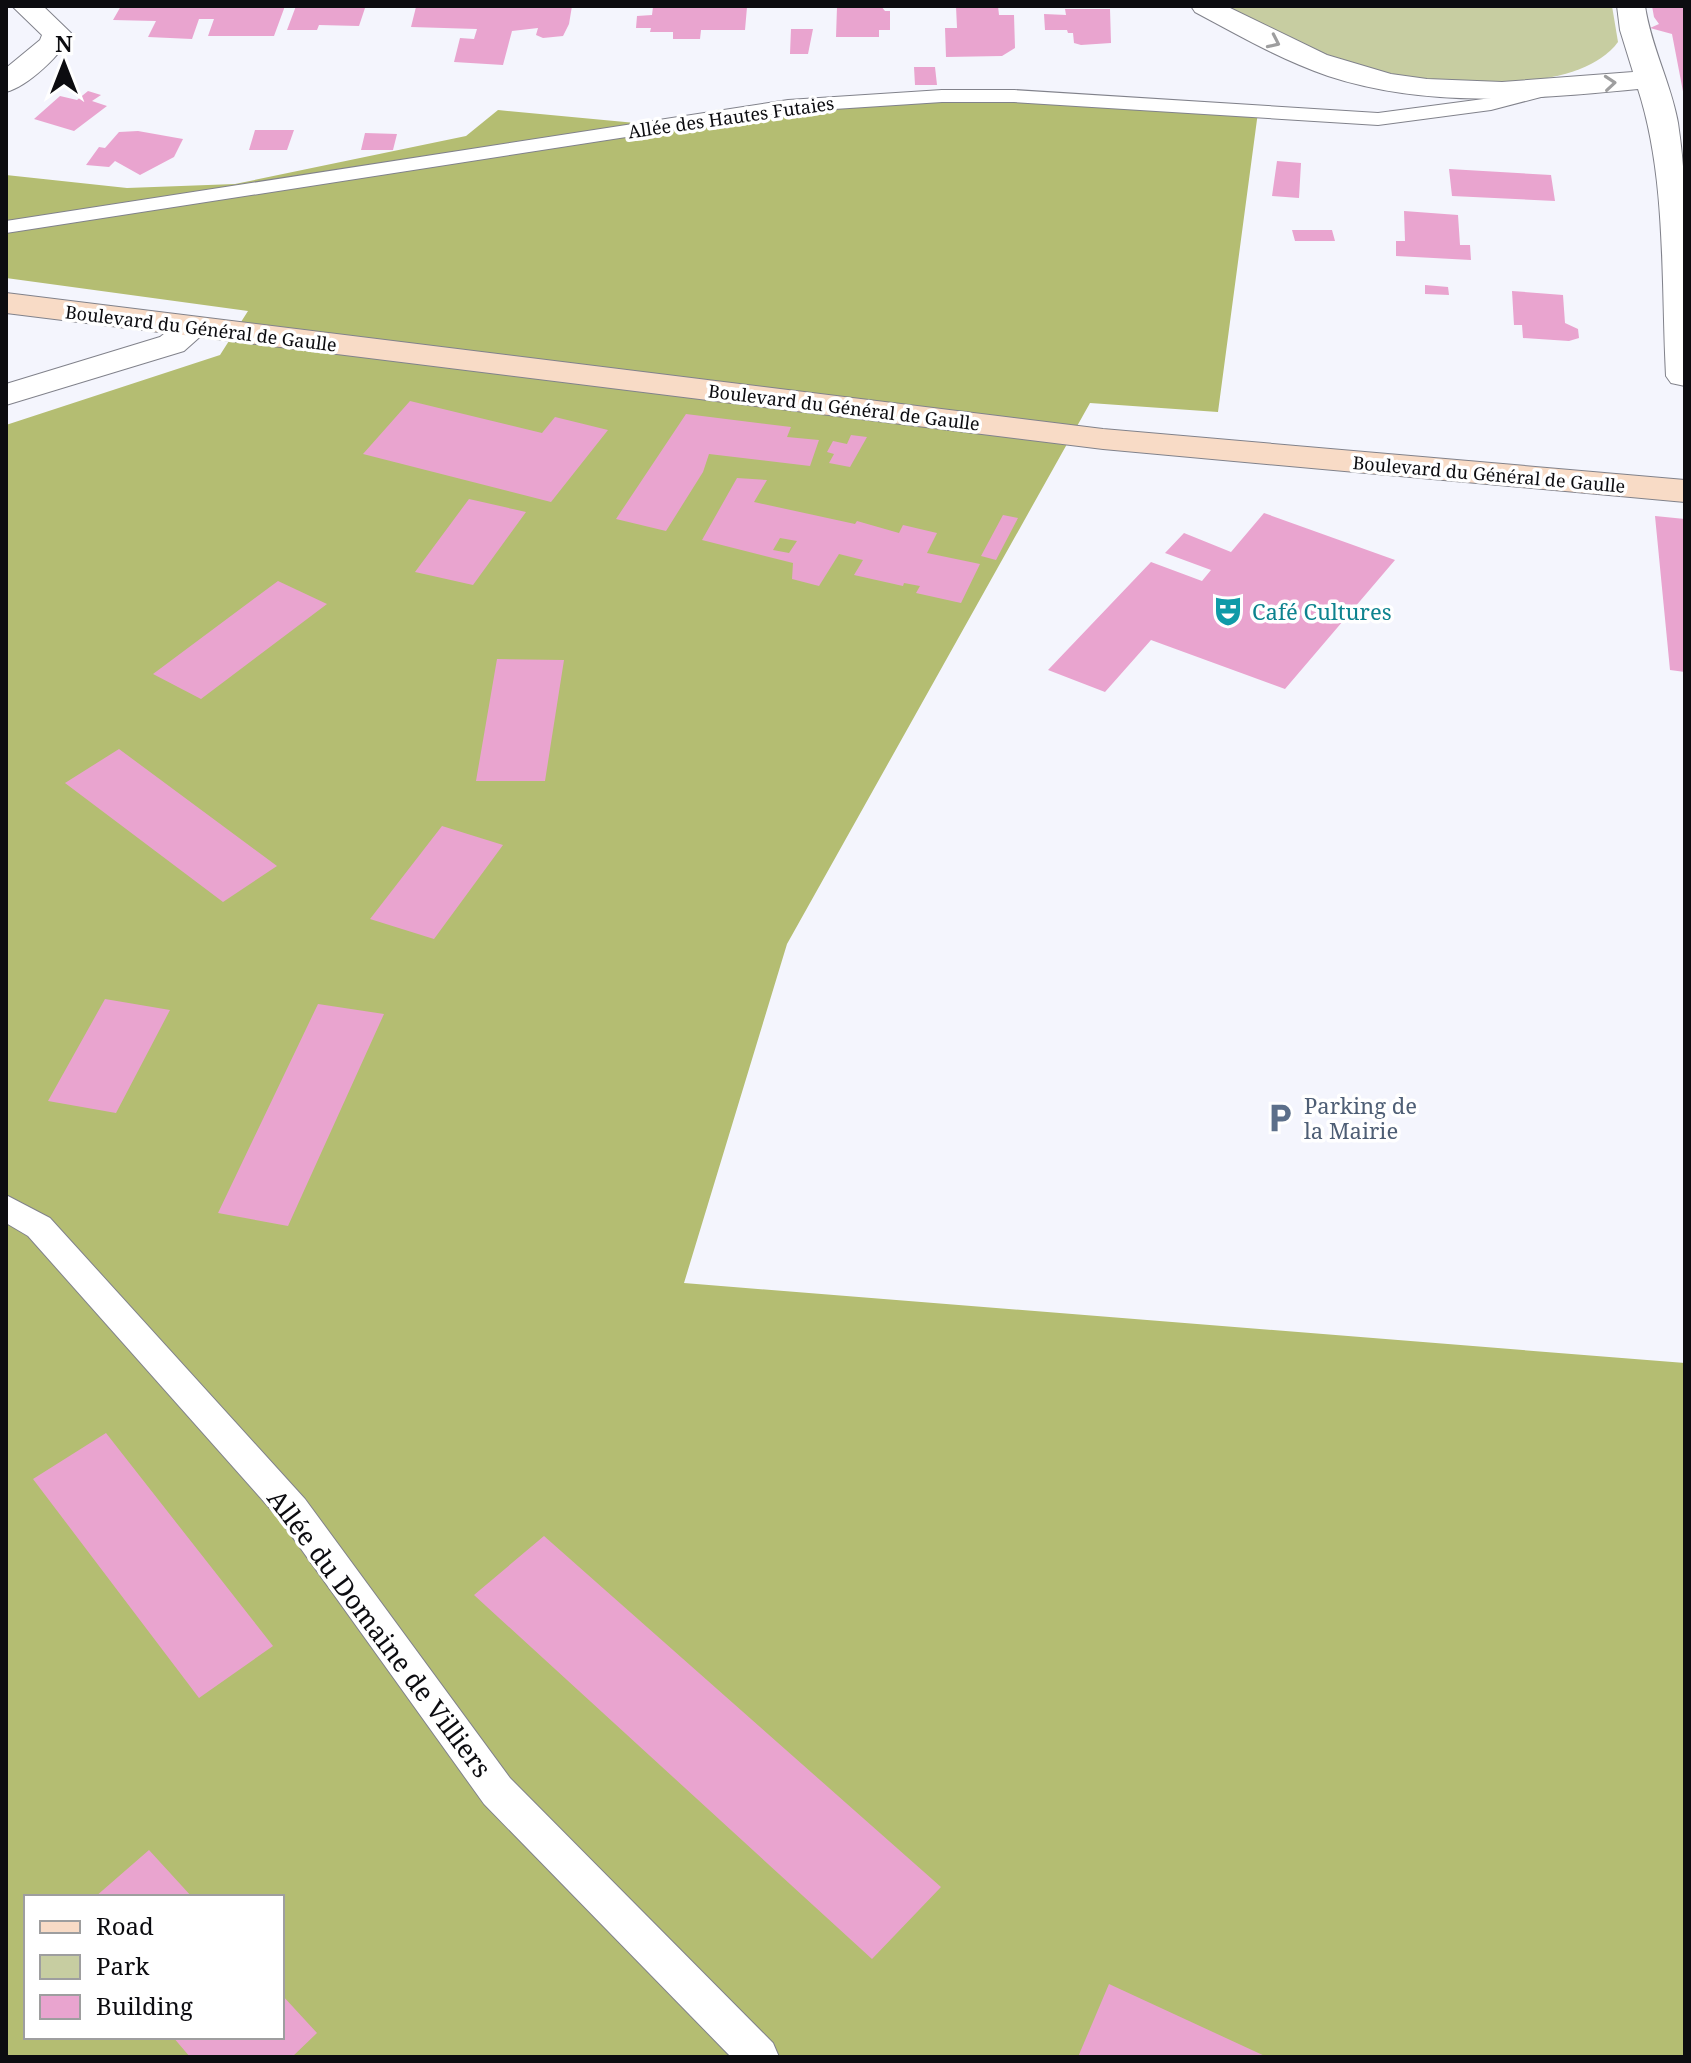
<svg xmlns="http://www.w3.org/2000/svg" width="1691" height="2063" font-family="'Noto Serif',serif">
	<style>
		.green { fill: #c7cda1 }
		.forest { fill: #b4bd72; fill-rule: evenodd }
		.building { fill: #e9a4cf; fill-rule: evenodd }
		.lines { fill: none; stroke-linecap: round; stroke-linejoin: round }
		.service-casing { stroke: #81828b; stroke-width: 2 }
		.minor-casing { stroke: #81828b; stroke-width: 2 }
		.secondary-casing { stroke: #81828b; stroke-width: 2 }
		.service { fill: #fff; fill-rule: evenodd }
		.minor { fill: #fff; fill-rule: evenodd }
		.secondary { fill: #f8dbc6; fill-rule: evenodd }
		.oneway { stroke: #9e9e9f }
		.labels { text-anchor: middle; dominant-baseline: central; stroke-width: 7; stroke-linejoin: round; paint-order: stroke }
		.far-street-label { font-size: 18px; fill: #0c0c10; stroke: #fff }
		.culture-label { font-size: 22px; fill: #0d838f; stroke: #fff; text-anchor: start }
		.service-label { font-size: 22px; fill: #4e5e75; stroke: #fff; text-anchor: start }
		.near-street-label { font-size: 26px; fill: #0c0c10; stroke: #fff }
	</style>
	<rect width="100%" height="100%" fill="#f4f5fd"/>
	<path class="green" d="M 1226,6 L 1612,6 L 1618,42 C 1574,101 1425,83 1360,67 C 1313,55 1268,30 1226,6 Z"/>
	<path class="forest" d="M 942,96 L 1258,112 L 1218,412 L 1090,403 L 787,944 L 684,1283 L 1685,1363 L 1685,2057 L 6,2057 L 6,425 L 220,355 L 248,311 L 6,278 L 6,175 L 127,188 L 235,184 L 466,136 L 498,110 L 657,125 ZM 26,1897 L 282,1897 L 282,2037 L 26,2037 Z"/>
	<path class="building" d="M 121,6 L 285,6 L 274,36 L 208,36 L 214,19 L 199,19 L 192,39 L 148,37 L 156,21 L 113,20 Z
		M 296,6 L 356,6 L 365,8 L 359,26 L 319,25 L 317,30 L 287,30 Z
		M 572,6 L 569,24 L 563,36 L 543,38 L 536,35 L 538,28 L 512,31 L 503,65 L 454,62 L 460,38 L 474,39 L 477,29 L 411,27 L 416,7 Z
		M 881,6 L 885,11 L 890,11 L 890,30 L 879,30 L 879,37 L 836,37 L 837,7 Z
		M 956,6 L 998,6 L 999,15 L 1014,15 L 1015,48 L 1002,56 L 946,57 L 945,28 L 957,28 Z
		M 1652,6 L 1685,6 L 1685,102 L 1672,34 L 1650,28 L 1659,24 L 1654,17 Z
		M 653,7 L 747,7 L 745,30 L 701,30 L 700,39 L 673,39 L 673,32 L 650,32 L 651,28 L 636,28 L 637,16 L 652,15 Z
		M 1065,9 L 1110,9 L 1111,43 L 1081,45 L 1074,43 L 1073,33 L 1068,33 L 1067,30 L 1045,30 L 1044,14 L 1066,15 Z
		M 791,29 L 813,29 L 808,54 L 790,54 Z
		M 914,67 L 935,67 L 937,85 L 915,85 Z
		M 88,91 L 101,95 L 92,101 L 107,106 L 74,131 L 34,119 L 60,96 L 77,100 Z
		M 255,130 L 294,130 L 287,150 L 249,150 Z
		M 138,131 L 183,139 L 174,157 L 140,175 L 115,161 L 109,167 L 86,165 L 99,147 L 105,148 L 119,132 Z
		M 365,133 L 397,134 L 393,150 L 361,150 Z
		M 1277,161 L 1301,163 L 1299,198 L 1272,196 Z
		M 1449,169 L 1551,175 L 1555,201 L 1452,196 Z
		M 1404,211 L 1458,215 L 1460,245 L 1470,245 L 1471,260 L 1396,256 L 1396,241 L 1405,241 Z
		M 1292,230 L 1332,230 L 1335,241 L 1295,241 Z
		M 1425,285 L 1448,287 L 1449,295 L 1425,294 Z
		M 1512,291 L 1563,295 L 1565,323 L 1578,329 L 1579,338 L 1569,341 L 1523,338 L 1522,325 L 1514,325 Z
		M 410,401 L 542,433 L 555,417 L 608,430 L 551,502 L 363,454 Z
		M 686,414 L 791,427 L 787,437 L 819,440 L 810,466 L 709,454 L 703,472 L 666,531 L 616,519 Z
		M 851,435 L 867,437 L 850,467 L 829,463 L 834,454 L 827,452 L 833,441 L 847,444 Z
		M 737,478 L 767,480 L 754,502 L 855,524 L 857,521 L 899,533 L 903,525 L 937,533 L 927,553 L 980,564 L 961,603 L 916,593 L 920,586 L 904,583 L 903,586 L 854,575 L 863,560 L 839,554 L 819,586 L 792,579 L 793,563 L 702,540 ZM 780,538 L 797,541 L 789,553 L 773,550 Z
		M 469,499 L 526,512 L 473,585 L 415,572 Z
		M 1264,513 L 1395,560 L 1285,689 L 1151,640 L 1105,692 L 1048,670 L 1151,562 L 1202,581 L 1211,570 L 1165,553 L 1184,533 L 1231,552 Z
		M 1003,515 L 1018,518 L 996,560 L 981,556 Z
		M 1655,516 L 1685,519 L 1685,672 L 1670,670 Z
		M 278,581 L 327,604 L 201,699 L 153,674 Z
		M 497,659 L 564,660 L 545,781 L 476,781 Z
		M 119,749 L 277,866 L 223,902 L 65,783 Z
		M 442,826 L 503,845 L 434,939 L 370,919 Z
		M 105,999 L 170,1010 L 116,1113 L 48,1101 Z
		M 318,1004 L 384,1014 L 288,1226 L 218,1213 Z
		M 106,1433 L 273,1646 L 199,1698 L 33,1479 Z
		M 544,1536 L 941,1887 L 872,1959 L 474,1595 Z
		M 149,1850 L 192,1897 L 95,1897 Z
		M 1109,1984 L 1267,2057 L 1078,2057 Z
		M 282,1995 L 317,2033 L 292,2057 L 190,2057 L 173,2037 L 282,2037 Z"/>
	<g class="lines">
		<g class="service-casing">
			<path id="service" d="M 1553,82 L 1563,88 L 1560,92 L 1491,110 L 1378,125 L 1014,102 L 942,102 L 788,112 L 6,233 L 6,221 L 788,100 L 942,90 L 1014,90 L 1378,113 L 1491,98 Z
				M 6,1195 L 50,1218 L 305,1499 L 510,1778 L 773,2043 L 779,2057 L 731,2057 L 484,1804 L 281,1521 L 28,1236 L 6,1223 Z"/>
		</g>
		<g class="minor-casing">
			<path id="minor" d="M 12,6 L 43,6 L 71,33 C 64,53 27,87 6,92 L 6,68 L 40,40 L 42,35 Z
				M 1191,6 L 1226,6 L 1327,55 L 1391,74 L 1427,79 L 1502,82 L 1633,72 L 1620,30 L 1617,6 L 1645,6 C 1651,47 1671,83 1678,123 C 1691,208 1685,299 1685,386 L 1671,383 L 1666,376 C 1661,282 1667,179 1638,89 C 1534,99 1429,109 1328,76 C 1281,60 1238,35 1195,12 Z
				M 194,317 L 206,320 L 211,327 L 184,351 L 6,405 L 6,384 L 160,337 L 182,320 Z"/>
		</g>
		<g class="secondary-casing">
			<path id="secondary" d="M 6,293 L 1103,429 L 1685,480 L 1685,502 L 1103,449 L 6,313 Z"/>
		</g>
		<use href="#service" class="service"/>
		<use href="#minor" class="minor"/>
		<use href="#secondary" class="secondary"/>
	</g>
	<defs><path id="oneway-chevron" d="M-2-3.5L2.5 0L-2 3.5" fill="none" stroke-width="1.6" stroke-linecap="round" stroke-linejoin="round" transform="scale(2)"/></defs>
	<g class="oneway">
		<use href="#oneway-chevron" transform="translate(1274 42) rotate(25)"/>
		<use href="#oneway-chevron" transform="translate(1610 83) rotate(-5)"/>
	</g>
	<defs>
		<g id="theatre-bare" transform="scale(2.4)"><path d="M-5-5.5Q0-4 5-5.5V0Q5 5 0 6Q-5 5-5 0ZM-3.3-2.5H-1v1.5H-3.3ZM1-2.5H3.3v1.5H1ZM-2.8 1Q0 5.5 2.8 1Z" fill="#0f9aa8" stroke="#fff" stroke-width="2.5" paint-order="stroke"/></g>
		<g id="parking-bare" transform="scale(2.4)"><path d="M-3.5-5.5H1a3.5 3.5 0 0 1 0 7H-1V5.5H-3.5ZM-1-3.4V-.6H.8a1.4 1.4 0 0 0 0-2.8Z" fill="#5c6f8a" stroke="#fff" stroke-width="2.5" paint-order="stroke"/></g>
	</defs>
	<g fill-rule="evenodd">
		<use href="#theatre-bare" x="1228" y="611"/>
		<use href="#parking-bare" x="1280" y="1118"/>
	</g>
	<g class="labels">
		<g class="far-street-label">
			<text transform="translate(731 117) rotate(-8)">Allée des Hautes Futaies</text>
			<text transform="translate(201 328) rotate(7)">Boulevard du Général de Gaulle</text>
			<text transform="translate(844 407) rotate(7)">Boulevard du Général de Gaulle</text>
			<text transform="translate(1489 474) rotate(5)">Boulevard du Général de Gaulle</text>
		</g>
		<g class="culture-label">
			<text x="1252" y="611">Café Cultures</text>
		</g>
		<g class="service-label">
			<text x="1304" y="1105">Parking de<tspan x="1304" dy="25">la Mairie</tspan></text>
		</g>
		<g class="near-street-label">
			<text transform="translate(380 1633) rotate(53)">Allée du Domaine de Villiers</text>
		</g>
	</g>
	<rect width="1691" height="2063" fill="none" stroke="#0c0c10" stroke-width="16"/>
	<rect x="24" y="1895" width="260" height="144" fill="#ffffff" stroke="#9e9e9f" stroke-width="2"/>
	<rect x="40" y="1921" width="40" height="12" fill="#f8dbc6" stroke="#9e9e9f" stroke-width="2"/>
	<text x="96" y="1935" font-size="24" fill="#0c0c10">Road</text>
	<rect x="40" y="1955" width="40" height="24" fill="#c7cda1" stroke="#9e9e9f" stroke-width="2"/>
	<text x="96" y="1975" font-size="24" fill="#0c0c10">Park</text>
	<rect x="40" y="1995" width="40" height="24" fill="#e9a4cf" stroke="#9e9e9f" stroke-width="2"/>
	<text x="96" y="2015" font-size="24" fill="#0c0c10">Building</text>
	<g transform="translate(64 64)" stroke="#ffffff" stroke-width="6" paint-order="stroke">
	<path d="M0-6L14 30L0 20L-14 30Z" fill="#0c0c10"/>
	<text y="-12" font-size="22" font-weight="bold" text-anchor="middle" fill="#0c0c10">N</text>
	</g>
</svg>
